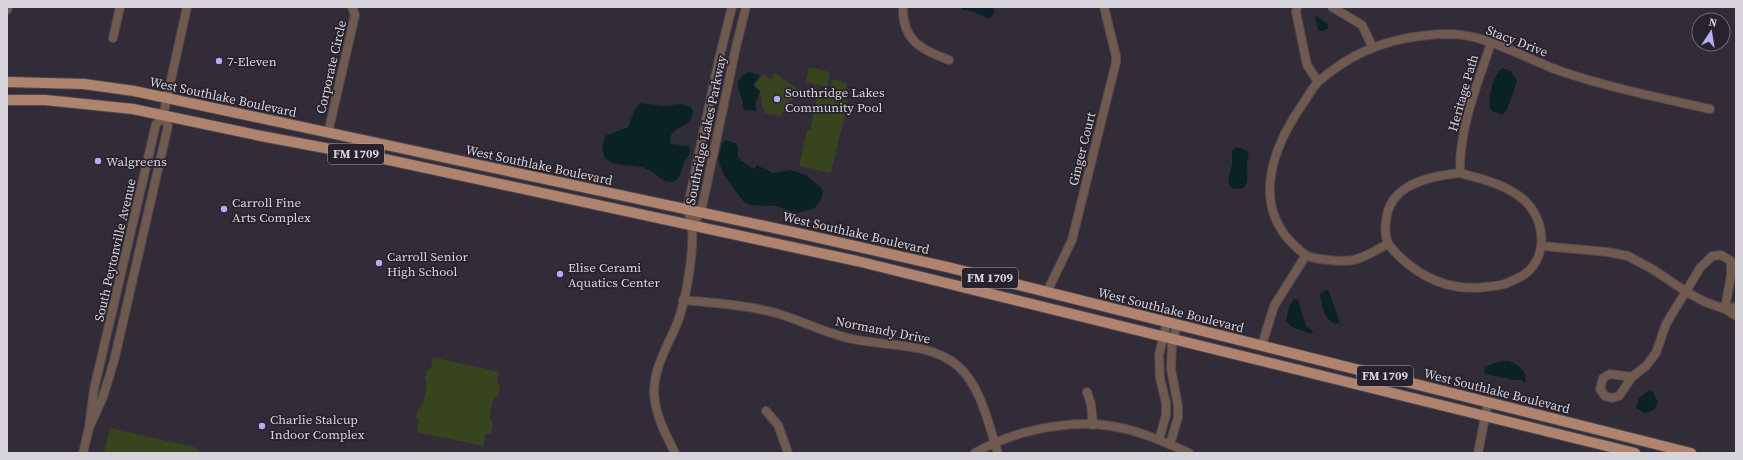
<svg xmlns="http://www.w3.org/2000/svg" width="1743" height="460" font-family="'Source Serif 4',serif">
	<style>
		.green { fill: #38441e }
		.water { fill: #0a2226 }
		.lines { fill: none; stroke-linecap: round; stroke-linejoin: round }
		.minor-casing { stroke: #4c4751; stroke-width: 10 }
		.major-casing { stroke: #4c4751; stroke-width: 12 }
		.minor { stroke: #705a4f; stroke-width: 8 }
		.major { stroke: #af836d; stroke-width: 10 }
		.poi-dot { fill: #b6acf8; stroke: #27222d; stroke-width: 1.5 }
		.labels { text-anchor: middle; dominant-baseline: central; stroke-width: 3.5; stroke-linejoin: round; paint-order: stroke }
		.shield { fill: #27222d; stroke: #a39fa8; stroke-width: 1 }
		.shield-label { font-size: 12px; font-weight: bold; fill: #d8d4dc }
		.street-label { font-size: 13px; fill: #d8d4dc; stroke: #27222d }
		.poi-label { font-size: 13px; fill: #d8d4dc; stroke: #27222d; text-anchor: start }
	</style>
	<rect width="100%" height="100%" fill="#312c37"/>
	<path class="green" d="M 809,67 L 830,72 L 827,87 L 806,82 Z
		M 775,73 L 799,90 L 780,116 L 765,113 L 762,106 L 760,91 L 754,86 L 763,74 L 771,79 Z
		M 832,79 L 847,83 L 845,96 L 830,92 Z
		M 817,94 L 848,101 L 831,173 L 799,166 L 807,130 L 810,130 Z
		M 433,357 L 499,372 L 497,383 L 500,386 L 498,396 L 493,399 L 489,419 L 493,423 L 491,433 L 485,435 L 483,446 L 417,432 L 419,420 L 416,417 L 419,408 L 423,405 L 427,383 L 425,379 L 427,370 L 431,368 Z
		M 110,428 L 194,447 L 203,453 L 104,453 Z"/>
	<path class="water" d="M 960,7 L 993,7 L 994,13 L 990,18 C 980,17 973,9 963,10 Z
		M 1315,15 L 1328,24 L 1328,28 L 1323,31 L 1318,30 Z
		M 1502,68 L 1511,71 L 1517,81 L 1507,110 L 1502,115 L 1492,111 C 1485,102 1494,75 1502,68 Z
		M 749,72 L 760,75 L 753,85 L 760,91 L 755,105 L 757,111 L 745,110 L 742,107 L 743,102 C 738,89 733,79 749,72 Z
		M 640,103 L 663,106 L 681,104 L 691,107 L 693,112 L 690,121 C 682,128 666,131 671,144 L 689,146 C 692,154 687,156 684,163 C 681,169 681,179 674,181 C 664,185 657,174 649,170 C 635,162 619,170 605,158 L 602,149 L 605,136 L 628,127 L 634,111 Z
		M 725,140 L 735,143 L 738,146 L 738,158 L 754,169 L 757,165 L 773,173 L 791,170 L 806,175 L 821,188 L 823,192 L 821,199 L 815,208 L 797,213 L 776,206 L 750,205 L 743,201 L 724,175 L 718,160 L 722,144 Z
		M 1236,147 L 1246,150 L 1249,154 C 1245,165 1249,178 1246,185 C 1244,188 1241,189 1238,189 C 1222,189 1231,171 1232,164 C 1232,160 1232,155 1232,151 Z
		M 1326,290 L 1329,291 L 1330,294 L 1340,323 C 1325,327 1322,305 1320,294 Z
		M 1294,299 L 1298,300 L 1306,326 L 1313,331 L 1312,334 L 1292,327 L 1286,321 L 1289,307 Z
		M 1509,361 C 1519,365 1528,371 1525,383 L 1522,380 L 1515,380 L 1485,374 L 1484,369 C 1491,363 1500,361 1509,361 Z
		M 1649,390 L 1653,392 L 1658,402 L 1654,410 L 1645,413 L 1636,408 L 1639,398 Z"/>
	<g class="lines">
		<g class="minor-casing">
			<path id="minor" d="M 903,7 C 902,40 921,50 949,60
				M 1297,7 L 1296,12 L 1307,65 L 1318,82
				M 1332,7 L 1362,25 L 1373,48
				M 7,10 L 8,7
				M 113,38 L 120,7
				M 328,133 L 355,15 L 352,7
				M 1460,173 C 1481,179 1501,183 1519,196 C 1544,213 1551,254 1525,274 C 1520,278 1513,280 1507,283 C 1500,286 1493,286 1486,287 C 1454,291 1425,280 1401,258 C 1397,254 1392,249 1389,245 C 1385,238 1385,228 1386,221 C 1389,184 1430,176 1460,173 Z
				M 1460,173 C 1459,128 1477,85 1491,43
				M 692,225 L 701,212 L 736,47 L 746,7
				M 1388,244 C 1377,249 1365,258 1353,260 C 1342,262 1318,260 1308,256 C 1303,254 1298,249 1294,245 C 1251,204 1273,147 1302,105 C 1307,98 1312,88 1318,82 C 1328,73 1341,64 1353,57 C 1383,41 1417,34 1451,34 C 1489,35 1527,60 1563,72 C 1611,88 1661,98 1710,109
				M 1542,246 L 1608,252 L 1628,256 L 1654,270 L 1685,291 L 1705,302 L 1725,309 L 1736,316
				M 1047,292 L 1072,240 L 1116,62 L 1116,56 L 1104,7
				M 683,300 C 714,303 746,305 776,313 C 800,320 823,332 848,338 C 883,347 929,341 958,366 C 982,388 988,424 998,453
				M 1725,309 L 1736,307
				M 1262,345 L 1274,306 L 1306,255
				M 1632,377 L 1619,396 L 1612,398 L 1605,396 L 1600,389 L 1603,378 L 1610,374 L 1632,377 L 1646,366 L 1656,353 L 1666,324 L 1700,268 L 1712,256 L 1721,255 L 1731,261 L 1731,275 L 1725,309
				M 1087,392 L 1091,404 L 1093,425
				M 766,411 L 778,425 L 788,453
				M 89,428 L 94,389 L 156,124 L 163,116 L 187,7
				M 1159,440 L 1166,415 L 1166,403 L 1160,378 L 1159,355 L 1167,322
				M 1170,444 L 1178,417 L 1178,406 L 1171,369 L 1172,345 L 1177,325
				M 83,453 L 89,428 L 103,397 L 114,361 L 168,126 L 163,116
				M 675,453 C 665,433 654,413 654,390 C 655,366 667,347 676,326 C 686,302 694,253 692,227 C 692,221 689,215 687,210 L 719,59 L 732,7
				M 975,453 C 1012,431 1069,419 1111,426 C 1138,430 1165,442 1189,453
				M 1478,453 L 1488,402"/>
		</g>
		<g class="major-casing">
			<path id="major" d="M 7,82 L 84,84 L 134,91 L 802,234 L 947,267 L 1691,453
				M 7,100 L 45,100 L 133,109 L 261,136 L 389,160 L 857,261 L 1635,453"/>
		</g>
		<use href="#minor" class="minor"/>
		<use href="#major" class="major"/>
	</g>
	<g class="poi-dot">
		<circle cx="219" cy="61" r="4"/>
		<circle cx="777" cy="99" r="4"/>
		<circle cx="98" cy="161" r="4"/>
		<circle cx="224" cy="209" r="4"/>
		<circle cx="379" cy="263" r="4"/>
		<circle cx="560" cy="274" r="4"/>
		<circle cx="262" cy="426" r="4"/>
	</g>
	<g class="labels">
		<g class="shield">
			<rect x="328" y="144" width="56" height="20" rx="3"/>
			<rect x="962" y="268" width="56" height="20" rx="3"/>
			<rect x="1357" y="366" width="56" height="20" rx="3"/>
		</g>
		<g class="shield-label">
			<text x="356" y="154">FM 1709</text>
			<text x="990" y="278">FM 1709</text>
			<text x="1385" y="376">FM 1709</text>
		</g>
		<g class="street-label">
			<text transform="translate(1517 41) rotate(21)">Stacy Drive</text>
			<text transform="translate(331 67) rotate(-77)">Corporate Circle</text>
			<text transform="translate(1463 93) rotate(-74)">Heritage Path</text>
			<text transform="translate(223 97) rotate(12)">West Southlake Boulevard</text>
			<text transform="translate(706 130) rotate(-78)">Southridge Lakes Parkway</text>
			<text transform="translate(1082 149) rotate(-76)">Ginger Court</text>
			<text transform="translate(539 165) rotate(12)">West Southlake Boulevard</text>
			<text transform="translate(856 233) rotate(13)">West Southlake Boulevard</text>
			<text transform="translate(115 250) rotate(-77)">South Peytonville Avenue</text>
			<text transform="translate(1171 310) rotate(14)">West Southlake Boulevard</text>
			<text transform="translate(883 330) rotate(11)">Normandy Drive</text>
			<text transform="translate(1497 391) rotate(14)">West Southlake Boulevard</text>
		</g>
		<g class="poi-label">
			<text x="227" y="61">7-Eleven</text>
			<text x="785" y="92">Southridge Lakes<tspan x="785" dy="15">Community Pool</tspan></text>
			<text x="106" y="161">Walgreens</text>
			<text x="232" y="202">Carroll Fine<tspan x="232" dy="15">Arts Complex</tspan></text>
			<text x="387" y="256">Carroll Senior<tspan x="387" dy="15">High School</tspan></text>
			<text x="568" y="267">Elise Cerami<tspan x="568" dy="15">Aquatics Center</tspan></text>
			<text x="270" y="419">Charlie Stalcup<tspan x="270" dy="15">Indoor Complex</tspan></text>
		</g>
	</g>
	<rect width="1743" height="460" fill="none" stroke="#d8d4dc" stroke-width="16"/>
	<g transform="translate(1711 32) rotate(12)"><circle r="19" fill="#27222d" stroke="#6e6973"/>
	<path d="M0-3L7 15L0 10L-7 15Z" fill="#b6acf8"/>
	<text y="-6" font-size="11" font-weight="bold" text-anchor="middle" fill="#d8d4dc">N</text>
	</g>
</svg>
